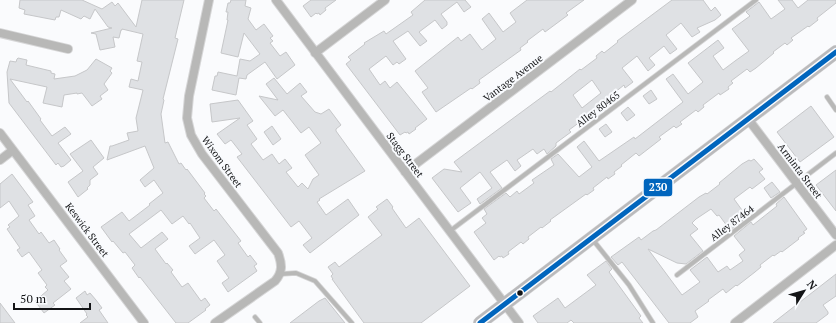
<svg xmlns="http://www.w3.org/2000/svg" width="836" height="323" font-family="'PT Serif',serif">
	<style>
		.building { fill: #dfe1e4; stroke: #c6c7c9; fill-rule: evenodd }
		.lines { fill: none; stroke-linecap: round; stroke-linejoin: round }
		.service-casing { stroke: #d6d6d7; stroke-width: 5.5 }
		.minor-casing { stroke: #d6d6d7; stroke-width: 10 }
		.primary-casing { stroke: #d6d6d7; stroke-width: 14 }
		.service { stroke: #b8b8b7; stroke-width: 4 }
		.minor { stroke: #b8b8b7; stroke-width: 8 }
		.primary { stroke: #bababc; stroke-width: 13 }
		.bus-1-casing { stroke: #f9fbfe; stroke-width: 8 }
		.bus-1 { stroke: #0065bd; stroke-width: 5 }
		.bus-dot { fill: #141517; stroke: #f9fbfe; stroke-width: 1.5 }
		.labels { text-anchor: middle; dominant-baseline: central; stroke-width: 4; stroke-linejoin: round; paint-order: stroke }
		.street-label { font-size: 10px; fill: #141517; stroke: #f9fbfe }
		.line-badge { stroke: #f9fbfe; stroke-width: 1.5 }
		.badge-label { font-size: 11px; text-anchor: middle; font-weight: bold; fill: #fff }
	</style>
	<rect width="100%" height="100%" fill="#fafbfd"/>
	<path class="building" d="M 20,0 L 82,0 L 102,9 L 112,2 L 115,6 L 118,3 L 136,27 L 142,0 L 184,0 L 175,38 L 178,39 L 163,99 L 164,100 L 161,114 L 165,143 L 168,142 L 179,164 L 181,163 L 186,170 L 187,169 L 205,193 L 204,194 L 206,196 L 204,198 L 214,211 L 216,209 L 241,241 L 238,243 L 248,257 L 250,255 L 257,264 L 254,266 L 257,271 L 228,292 L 222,283 L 229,278 L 217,261 L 225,255 L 214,240 L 195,254 L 189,246 L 200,238 L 190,223 L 189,224 L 183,216 L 172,224 L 161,210 L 129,234 L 141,248 L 162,232 L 168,239 L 155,249 L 166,264 L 167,263 L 173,270 L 171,272 L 182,287 L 188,283 L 201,301 L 205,298 L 210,305 L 205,309 L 206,310 L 188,323 L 176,323 L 140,277 L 139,278 L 132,268 L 135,265 L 125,252 L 123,253 L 113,241 L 112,242 L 101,227 L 122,212 L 129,221 L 150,205 L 149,204 L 163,193 L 154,180 L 145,187 L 140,180 L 154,168 L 145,146 L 107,160 L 110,146 L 112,146 L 129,140 L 127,133 L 138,131 L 136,118 L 143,90 L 129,87 L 131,79 L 138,81 L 142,62 L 137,61 L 143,34 L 122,29 L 122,30 L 121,30 L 119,38 L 113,37 L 115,47 L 100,50 L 96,34 L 91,33 L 112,28 L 108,27 L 95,9 L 90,19 L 84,16 L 81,19 L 61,10 L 59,17 L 56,17 L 55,20 L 24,14 L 25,10 L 19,8 Z
		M 231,0 L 246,0 L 245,6 L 251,8 L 248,19 L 256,30 L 264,24 L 273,36 L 270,38 L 273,41 L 270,43 L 280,56 L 286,52 L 295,65 L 277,79 L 265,62 L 247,75 L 246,79 L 239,78 L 236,95 L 212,90 L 215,76 L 217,76 L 218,72 L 237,76 L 240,59 L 250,61 L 260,54 L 244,33 L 238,57 L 221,53 L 228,20 L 227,20 L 228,12 L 226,12 L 228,3 L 230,3 Z
		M 311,0 L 336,0 L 325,8 L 326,10 L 320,15 L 319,13 L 317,14 L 316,13 L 311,17 L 303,6 Z
		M 425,0 L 465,0 L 471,7 L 464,12 L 457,2 L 441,14 L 447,22 L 447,25 L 442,29 L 435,20 L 419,32 L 427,41 L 420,46 L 408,31 L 393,41 L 406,59 L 399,64 L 397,62 L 393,65 L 386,56 L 369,69 L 380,85 L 385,81 L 390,88 L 397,82 L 427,119 L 415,128 L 416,129 L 409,134 L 408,132 L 406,133 L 405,132 L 400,135 L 346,64 L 351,60 L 348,57 L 365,44 L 364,43 L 384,31 L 386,34 L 413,15 L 411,12 Z
		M 527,0 L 584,0 L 566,13 L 568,15 L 545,32 L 543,29 L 527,41 L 528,42 L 520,48 L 521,50 L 479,80 L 480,83 L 472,89 L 471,88 L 436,112 L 422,92 L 428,88 L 415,71 L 458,37 L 461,41 L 470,34 L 482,50 L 496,39 L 482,19 L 489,13 L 503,32 L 516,22 L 510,13 Z
		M 672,0 L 703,0 L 711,11 L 715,7 L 721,15 L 715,20 L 697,28 L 700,32 L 692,37 L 681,23 L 666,35 L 677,49 L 670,54 L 664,46 L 649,58 L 655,65 L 648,71 L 637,56 L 622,68 L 633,82 L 625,88 L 624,85 L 609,97 L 611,99 L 569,130 L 571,132 L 556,143 L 556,146 L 547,154 L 544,149 L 537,154 L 533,149 L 517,160 L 521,166 L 515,171 L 507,160 L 490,172 L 502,188 L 480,204 L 477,199 L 492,188 L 480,172 L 460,188 L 471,203 L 458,212 L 432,178 L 444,169 L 462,172 L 454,162 L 550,91 L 551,92 L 580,69 L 581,70 L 597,58 L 596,56 L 602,51 L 604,53 L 618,42 L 617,41 ZM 592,80 L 601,93 L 582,108 L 573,95 Z
		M 778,0 L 792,0 L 798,8 L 808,0 L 836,0 L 836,3 L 817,18 L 818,20 L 809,27 L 808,26 L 791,38 L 793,40 L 787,45 L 785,43 L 773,52 L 774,53 L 756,68 L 750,72 L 747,69 L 731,81 L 733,83 L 728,87 L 729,89 L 720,95 L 719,93 L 703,105 L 704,107 L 698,112 L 696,110 L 680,122 L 682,124 L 676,128 L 674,126 L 659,137 L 661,139 L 639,156 L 636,153 L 621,165 L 622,166 L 614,172 L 615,174 L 608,179 L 607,177 L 593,188 L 594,190 L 587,195 L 586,194 L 550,220 L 551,221 L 542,228 L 541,227 L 528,237 L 529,239 L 523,244 L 521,242 L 508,252 L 509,254 L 503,258 L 502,256 L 500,257 L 499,256 L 494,260 L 474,232 L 486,223 L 482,218 L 487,214 L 484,209 L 506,193 L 510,197 L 517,191 L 519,194 L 534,183 L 532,180 L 554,165 L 551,159 L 558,154 L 579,177 L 592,167 L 577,147 L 584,141 L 599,161 L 634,137 L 635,139 L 683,102 L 666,79 L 673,74 L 688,94 L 703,82 L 688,63 L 718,40 L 724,48 L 713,56 L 723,70 L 735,61 L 749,51 L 732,29 L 750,16 L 746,12 L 759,2 L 771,19 L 785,9 Z
		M 18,58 L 27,60 L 26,65 L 51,71 L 51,73 L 55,74 L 54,79 L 75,76 L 87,70 L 96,59 L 112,68 L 110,71 L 112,73 L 104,84 L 108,90 L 100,96 L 102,99 L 92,106 L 82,93 L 77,94 L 77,93 L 64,95 L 62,107 L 43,103 L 47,87 L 10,79 L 27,102 L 28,101 L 41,119 L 40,120 L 52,136 L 65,127 L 71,134 L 58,143 L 71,160 L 64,166 L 61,167 L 58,163 L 56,165 L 9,103 L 7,72 L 10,61 L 16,62 L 17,59 Z
		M 274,78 L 287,94 L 300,83 L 307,92 L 301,96 L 315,112 L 321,114 L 329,109 L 341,125 L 336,129 L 336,131 L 365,171 L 319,199 L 320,200 L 317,202 L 326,215 L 348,199 L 359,215 L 310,253 L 303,245 L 312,238 L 299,221 L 291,227 L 237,157 L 242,154 L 231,140 L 225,144 L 217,134 L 240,118 L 212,122 L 210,104 L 238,100 L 253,121 L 247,125 L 257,139 L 251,144 L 263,160 L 272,154 L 279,164 L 285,159 L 292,168 L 286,172 L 298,187 L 302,183 L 308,189 L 313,179 L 319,175 L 305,155 L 321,143 L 309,127 L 301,133 L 283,110 L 275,116 L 259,96 L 278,100 L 266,84 Z
		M 651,90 L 657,99 L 649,104 L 643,96 Z
		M 811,106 L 834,137 L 800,162 L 777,132 Z
		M 628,107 L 635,115 L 627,121 L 621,113 Z
		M 606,124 L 612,132 L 605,137 L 599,129 Z
		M 272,126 L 281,139 L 273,145 L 264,132 Z
		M 91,140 L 104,158 L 93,167 L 98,174 L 90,180 L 90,185 L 87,188 L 88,189 L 78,197 L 68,182 L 83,171 L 70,154 Z
		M 754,159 L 763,169 L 759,172 L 765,179 L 752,189 L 750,187 L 734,199 L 747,217 L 730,230 L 719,215 L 717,216 L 711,209 L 696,219 L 692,223 L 698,229 L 690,235 L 703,251 L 686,264 L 677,263 L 648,249 L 682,295 L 700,282 L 690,270 L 707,257 L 718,272 L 727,266 L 730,270 L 743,261 L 739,255 L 745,250 L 734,236 L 751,222 L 753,225 L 777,206 L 776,204 L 784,197 L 807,229 L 803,232 L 805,233 L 798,238 L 799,239 L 782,252 L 781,251 L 774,256 L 773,255 L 760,265 L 761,267 L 755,272 L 737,286 L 736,285 L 726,293 L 723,289 L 708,300 L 709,301 L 695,311 L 698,317 L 690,323 L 669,323 L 622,262 L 618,265 L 611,257 L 639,237 L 641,240 L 653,231 L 656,230 L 699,197 L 706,193 L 707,194 L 720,184 L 719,183 L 742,164 L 749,160 L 751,161 Z
		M 836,170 L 836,211 L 816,185 Z
		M 12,174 L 33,202 L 28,205 L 35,216 L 29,220 L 39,234 L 41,232 L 49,243 L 54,240 L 60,249 L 59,250 L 67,261 L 60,266 L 69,277 L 64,281 L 71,289 L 53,303 L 55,305 L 44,313 L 35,301 L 48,290 L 45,287 L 47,285 L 38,273 L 42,270 L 29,252 L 22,257 L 17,250 L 20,248 L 7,229 L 10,227 L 8,225 L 19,216 L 9,201 L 0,208 L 0,184 Z
		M 772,182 L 780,192 L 771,198 L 764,188 Z
		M 387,199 L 393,207 L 392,208 L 406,228 L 419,218 L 470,286 L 421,323 L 364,323 L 332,279 L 333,279 L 331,276 L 333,274 L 328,267 L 335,262 L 339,267 L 382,235 L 368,217 L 378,209 L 376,207 Z
		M 606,261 L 612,269 L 609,272 L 641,316 L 639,318 L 643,323 L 574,323 L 571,320 L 567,323 L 538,323 L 533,316 L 558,298 L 565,308 L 596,285 L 587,275 Z
		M 836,274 L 836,296 L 823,305 L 828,312 L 828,314 L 816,323 L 773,323 Z
		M 85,291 L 87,295 L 90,293 L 96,300 L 102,308 L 99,310 L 108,323 L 80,323 L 88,317 L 86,315 L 87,314 L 76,298 Z
		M 325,298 L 345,323 L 290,323 L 319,301 Z
		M 0,303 L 15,323 L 0,323 Z"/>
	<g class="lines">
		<g class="service-casing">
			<path id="service" d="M 827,97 L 836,110
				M 450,231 L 756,0
				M 593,240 L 629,285 L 653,323
				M 281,274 L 296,273 L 315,281 L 352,323
				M 677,275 L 836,153
				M 255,317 L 260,323"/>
		</g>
		<g class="minor-casing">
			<path id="minor" d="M 209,0 L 189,96 L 187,118 L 191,135 L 202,154 L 278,253 C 282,264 283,272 275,281 L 215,323
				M 276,0 L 519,323
				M 0,33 L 68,49
				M 315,53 L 385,0
				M 748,119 L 836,235
				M 0,133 L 144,323
				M 0,160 L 13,150
				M 405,172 L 632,0
				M 735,323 L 836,245"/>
		</g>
		<g class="primary-casing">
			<path id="primary" d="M 480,323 L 836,52"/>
		</g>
		<use href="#service" class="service"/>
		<use href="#minor" class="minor"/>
		<use href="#primary" class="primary"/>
		<g class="bus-1-casing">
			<path id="bus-1" d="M 480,323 L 836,52"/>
		</g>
		<use href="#bus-1" class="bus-1"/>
	</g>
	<circle class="bus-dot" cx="520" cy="293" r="3.5"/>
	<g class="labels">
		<g class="street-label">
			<text transform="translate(513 78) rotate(-37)">Vantage Avenue</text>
			<text transform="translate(598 109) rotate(-37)">Alley 80465</text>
			<text transform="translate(405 155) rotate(53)">Stagg Street</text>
			<text transform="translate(222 162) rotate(54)">Wixom Street</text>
			<text transform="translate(800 171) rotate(53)">Arminta Street</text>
			<text transform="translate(732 223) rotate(-37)">Alley 87464</text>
			<text transform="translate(87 230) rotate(53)">Keswick Street</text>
		</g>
	</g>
	<rect class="line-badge" x="643" y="178" width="30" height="19" rx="4" fill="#0065bd"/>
	<g class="badge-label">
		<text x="658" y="191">230</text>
	</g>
	<g transform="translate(804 291) rotate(53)" stroke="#f9fbfe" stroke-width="3" paint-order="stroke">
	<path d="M0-3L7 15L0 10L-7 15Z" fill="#141517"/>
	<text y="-6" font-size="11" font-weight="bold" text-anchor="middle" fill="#141517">N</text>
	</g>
	<path d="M14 303v6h76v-6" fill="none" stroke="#141517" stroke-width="2"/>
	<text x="20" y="303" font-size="12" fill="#141517" stroke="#f9fbfe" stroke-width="3" paint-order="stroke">50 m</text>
</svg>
